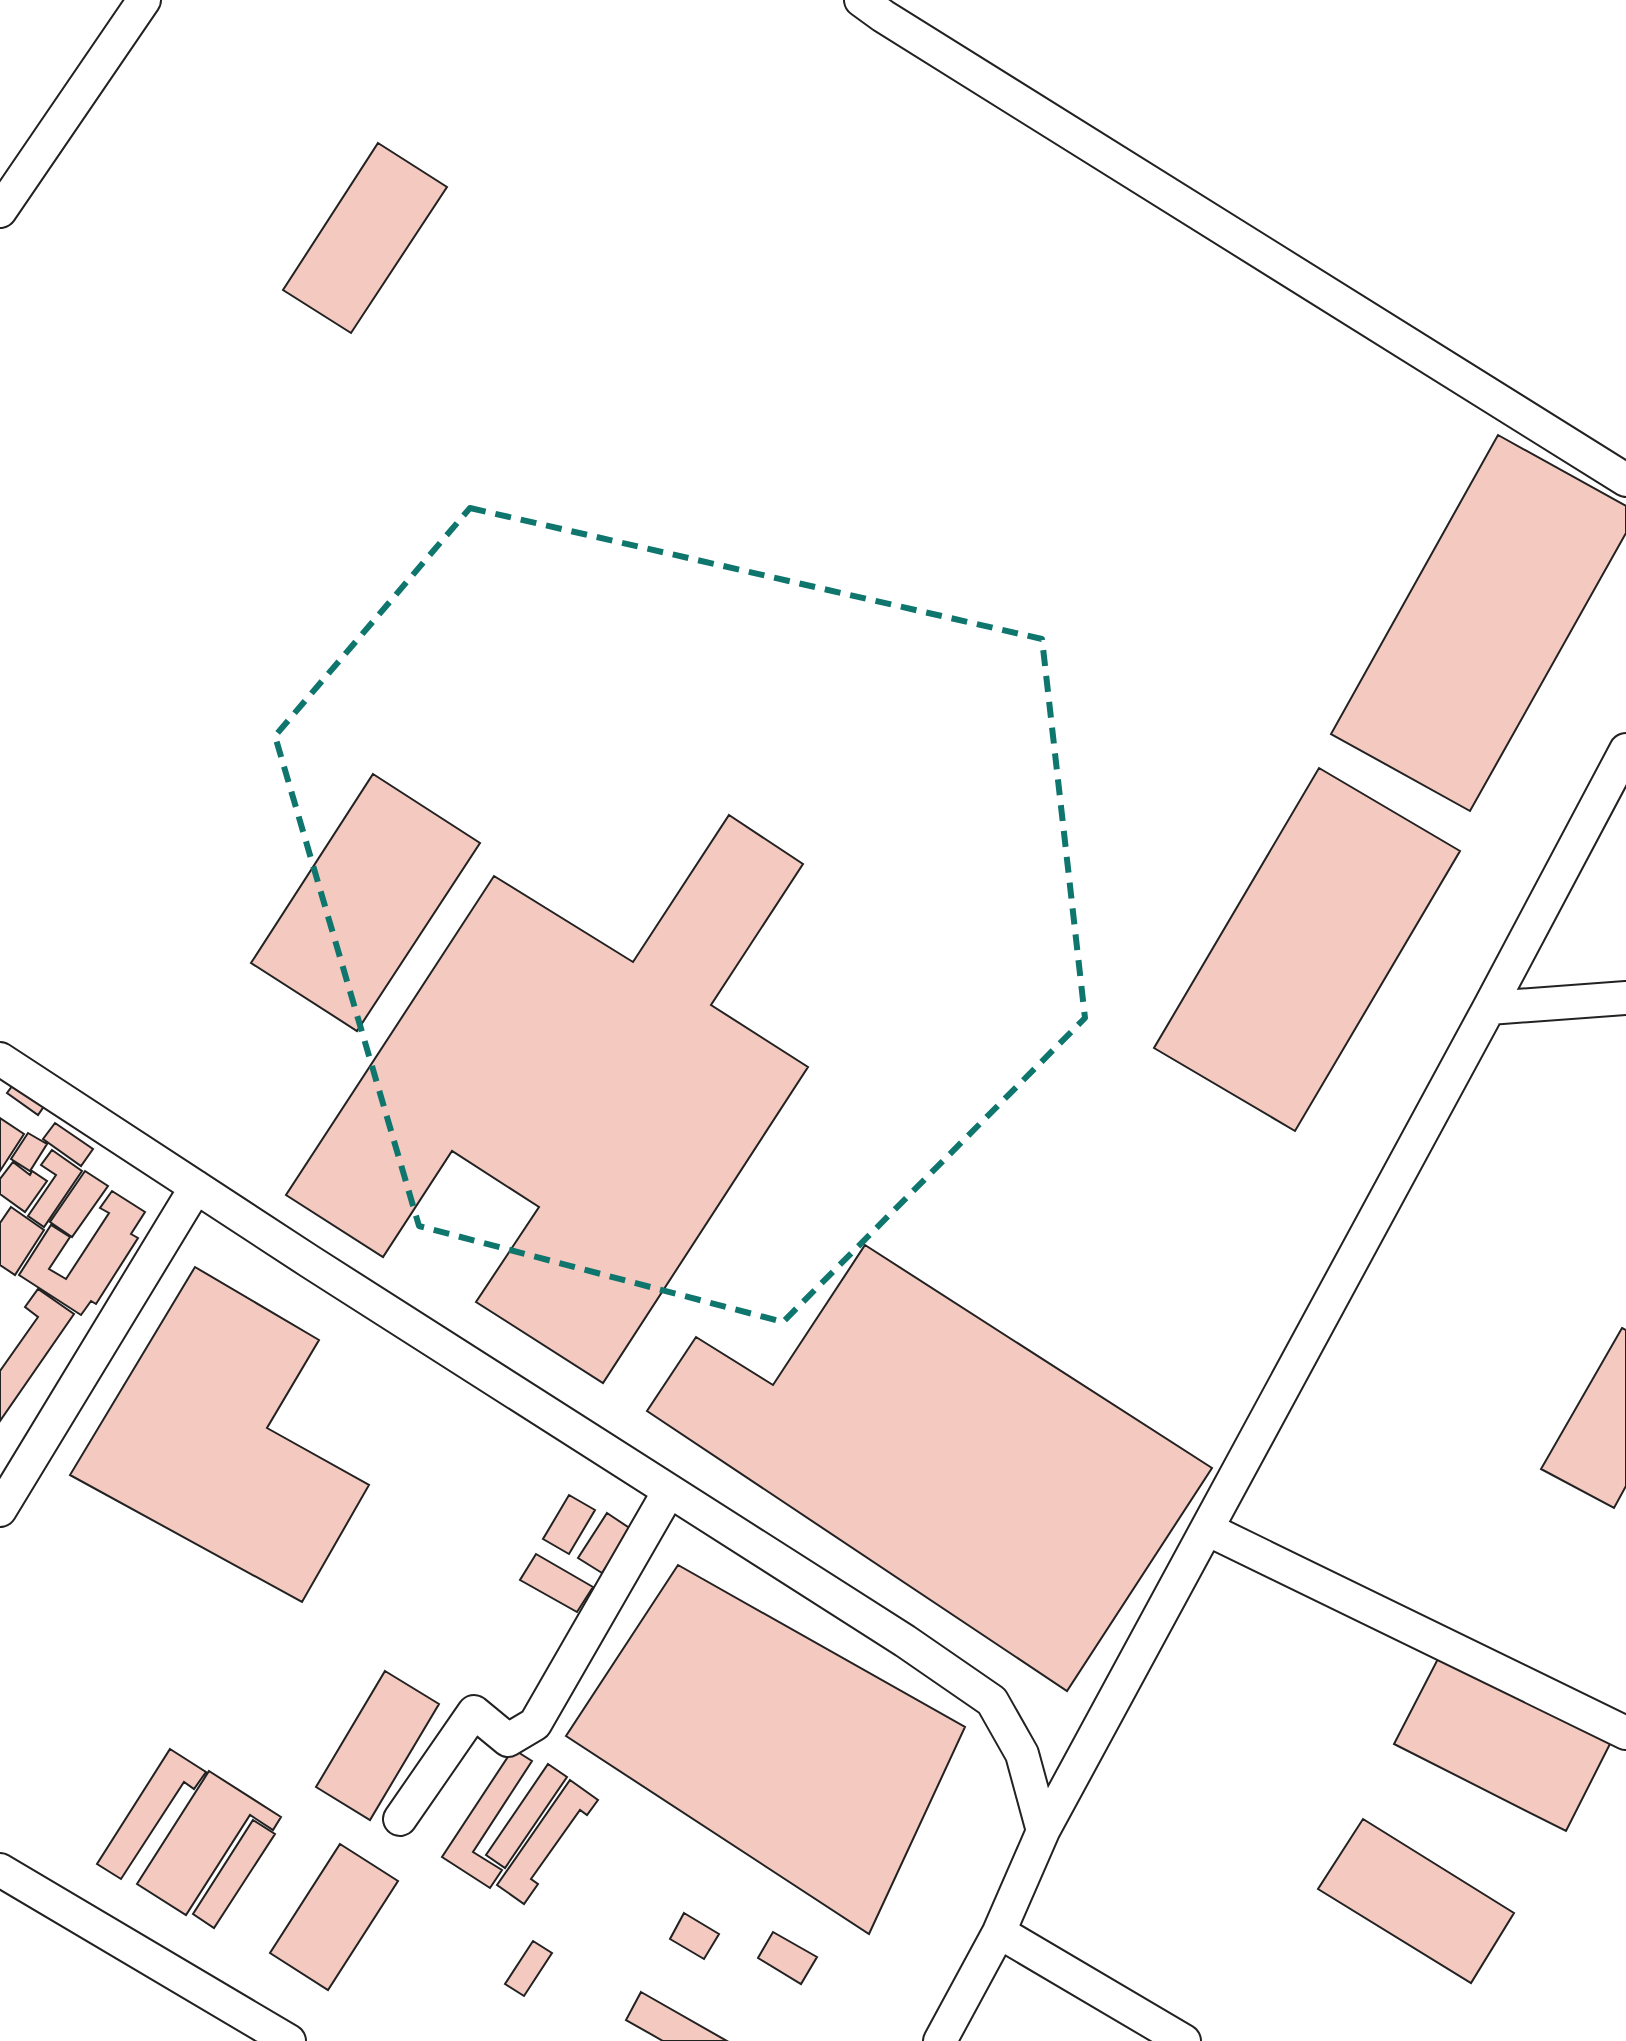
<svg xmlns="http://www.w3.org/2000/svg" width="1626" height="2041" font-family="Commissioner,sans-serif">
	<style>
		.building { fill: #f3c9c0; stroke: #222; stroke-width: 2 }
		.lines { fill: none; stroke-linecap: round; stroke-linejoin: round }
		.street-casing { stroke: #222; stroke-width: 36 }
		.street { stroke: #fff; stroke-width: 32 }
		.marked { fill: none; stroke: #0f766e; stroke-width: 6; stroke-dasharray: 16 10; stroke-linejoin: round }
	</style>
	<rect width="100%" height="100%" fill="#fff"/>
	<path class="building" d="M 378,143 L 447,187 L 351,333 L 283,290 Z
		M 1498,435 L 1626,506 L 1626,533 L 1470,811 L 1331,734 Z
		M 1319,768 L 1460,851 L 1295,1131 L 1154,1048 Z
		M 373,774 L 480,843 L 357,1031 L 251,963 Z
		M 729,815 L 803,864 L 711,1005 L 808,1067 L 603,1383 L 476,1302 L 539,1207 L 452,1151 L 383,1257 L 286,1195 L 494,876 L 633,962 Z
		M 18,1078 L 49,1099 L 38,1115 L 7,1093 Z
		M 0,1118 L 24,1134 L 0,1171 Z
		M 55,1123 L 93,1149 L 81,1166 L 43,1139 Z
		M 28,1133 L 47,1144 L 30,1171 L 11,1159 Z
		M 52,1150 L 82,1171 L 44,1227 L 28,1216 L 56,1175 L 41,1165 Z
		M 13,1162 L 30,1175 L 32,1171 L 47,1181 L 25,1212 L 0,1194 L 0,1179 Z
		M 85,1171 L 108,1186 L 72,1237 L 50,1222 Z
		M 112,1191 L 145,1212 L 131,1234 L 138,1238 L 96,1304 L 91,1301 L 81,1315 L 19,1275 L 51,1225 L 70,1237 L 49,1269 L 66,1279 L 109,1213 L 100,1208 Z
		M 11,1207 L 44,1230 L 15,1275 L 0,1265 L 0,1223 Z
		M 865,1245 L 1212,1468 L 1067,1691 L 647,1411 L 696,1337 L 773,1385 Z
		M 195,1267 L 319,1340 L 267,1428 L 369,1485 L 302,1602 L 70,1475 Z
		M 38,1289 L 74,1314 L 0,1421 L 0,1371 L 38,1317 L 25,1307 Z
		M 1622,1328 L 1626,1330 L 1626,1486 L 1614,1508 L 1541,1469 Z
		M 569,1495 L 595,1510 L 569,1554 L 543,1539 Z
		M 607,1513 L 631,1529 L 602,1573 L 578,1558 Z
		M 536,1554 L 593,1587 L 577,1612 L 520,1580 Z
		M 678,1565 L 965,1727 L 869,1934 L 566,1736 Z
		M 1442,1651 L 1613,1738 L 1566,1831 L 1394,1744 Z
		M 385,1671 L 439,1704 L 370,1820 L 316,1787 Z
		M 170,1749 L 206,1772 L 194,1789 L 184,1782 L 121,1879 L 97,1864 Z
		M 513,1749 L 532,1761 L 473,1852 L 502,1870 L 490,1888 L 442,1857 Z
		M 548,1764 L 567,1777 L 505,1868 L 486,1855 Z
		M 209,1771 L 281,1817 L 273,1830 L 250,1815 L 186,1915 L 137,1884 Z
		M 570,1780 L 598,1800 L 587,1815 L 580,1810 L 531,1879 L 538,1884 L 524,1904 L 497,1885 Z
		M 1363,1819 L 1514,1913 L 1471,1983 L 1318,1889 Z
		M 253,1820 L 275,1834 L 214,1928 L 193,1914 Z
		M 340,1844 L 398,1881 L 328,1990 L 270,1953 Z
		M 684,1913 L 719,1934 L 704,1959 L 670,1939 Z
		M 773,1932 L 817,1957 L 801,1984 L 758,1958 Z
		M 533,1941 L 552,1953 L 524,1996 L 505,1984 Z
		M 641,1992 L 727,2041 L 663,2041 L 626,2020 Z"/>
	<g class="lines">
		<g class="street-casing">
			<path id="street" d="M 861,0 L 883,16 L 1626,480
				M 0,211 L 144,0
				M 1489,1008 L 1626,998
				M 0,1059 L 309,1261 L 905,1641 L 992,1701 L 1022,1754 L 1043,1831 L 999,1932 L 940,2041
				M 0,1510 L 196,1187
				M 1207,1529 L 1626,1733
				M 400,1819 L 474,1712 L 508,1740 L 535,1724 L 669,1491
				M 1043,1831 L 1489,1008 L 1626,750
				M 0,1870 L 289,2041
				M 999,1932 L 1184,2041"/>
		</g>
		<use href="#street" class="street"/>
	</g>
	<path class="marked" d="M 470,508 L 1042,639 L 1085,1018 L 783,1322 L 419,1226 L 275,736 Z"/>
</svg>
